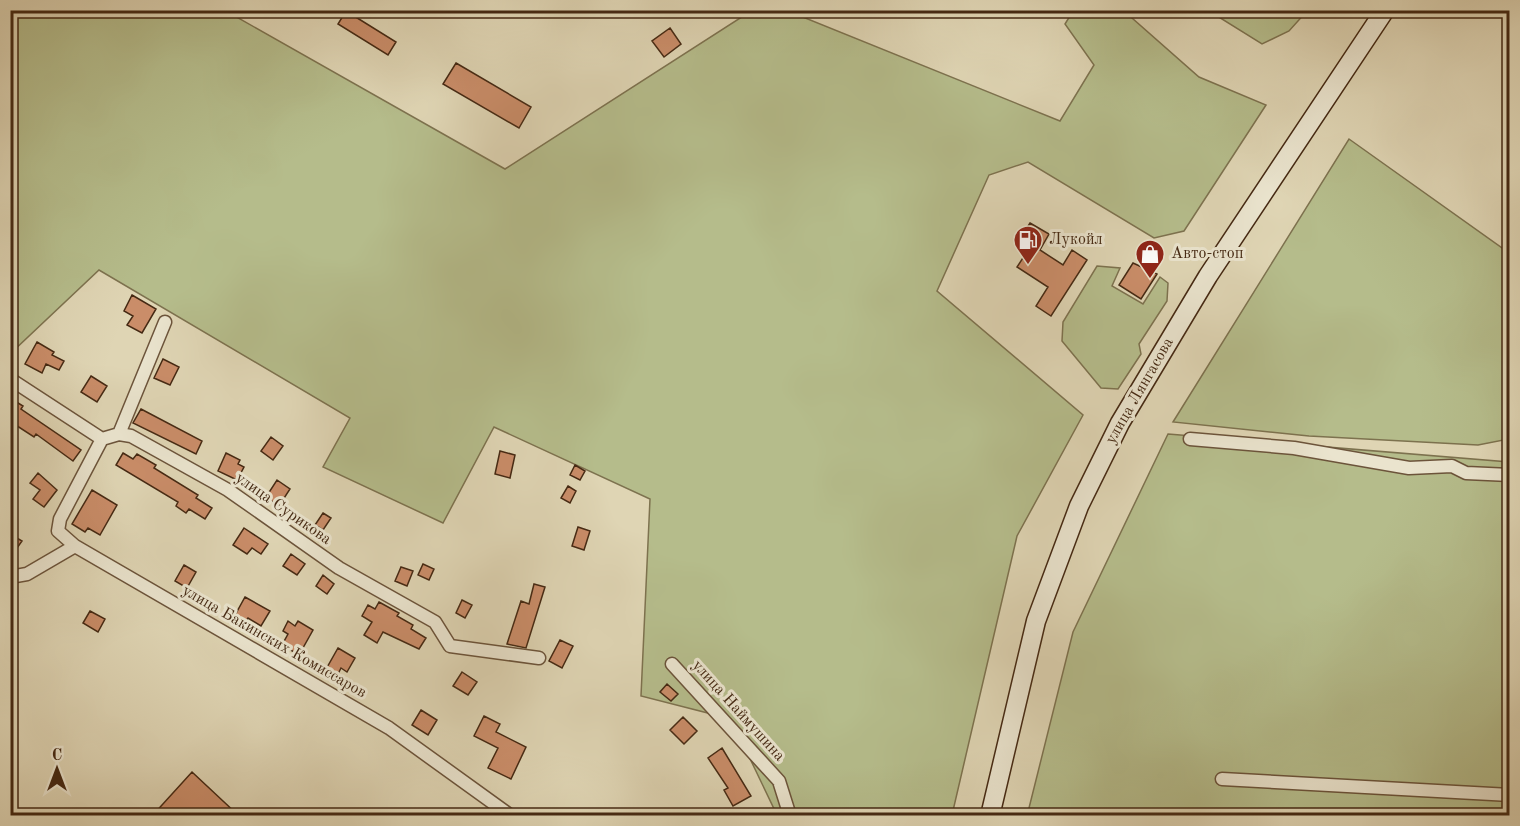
<svg xmlns="http://www.w3.org/2000/svg" width="1520" height="826" font-family="'Old Standard TT',serif">
	<style>
		.green { fill: #b5bc8b; stroke: #7d724f; stroke-width: 1.5 }
		.building { fill: #ca8d69; stroke: #452913; stroke-width: 1.5 }
		.lines { fill: none; stroke-linecap: round; stroke-linejoin: round }
		.street-casing { stroke: #6c543b; stroke-width: 15 }
		.secondary-casing { stroke: #452913; stroke-width: 21 }
		.street { stroke: #eae4ce; stroke-width: 12 }
		.secondary { stroke: #eae4ce; stroke-width: 18 }
		.labels { text-anchor: middle; dominant-baseline: central; stroke-width: 6; stroke-linejoin: round; paint-order: stroke }
		.poi-label { font-size: 16px; fill: #452913; stroke: #eae4ce; text-anchor: start }
		.street-label { font-size: 16px; fill: #452913; stroke: #eae4ce }
	</style>
	<rect width="100%" height="100%" fill="#dfd5b4"/>
	<filter id="stains"><feTurbulence type="fractalNoise" baseFrequency=".00333" numOctaves="4"/><feColorMatrix values="0 0 0 0 .2 0 0 0 0 .09 0 0 0 0 .02 0 0 0 .5 -.17"/></filter>
	<radialGradient id="worn" r=".72"><stop offset=".6" stop-color="#630" stop-opacity="0"/><stop offset="1" stop-color="#630" stop-opacity=".3"/></radialGradient>
	<path class="green" d="M 11,11 L 226,11 L 505,169 L 751,11 L 788,11 L 1060,121 L 1094,65 L 1065,24 L 1073,11 L 1124,11 L 1199,77 L 1266,105 L 1184,231 L 1154,238 L 1028,162 L 989,175 L 937,291 L 1083,415 L 1017,536 L 952,815 L 777,815 L 731,719 L 641,696 L 650,499 L 494,427 L 443,523 L 323,467 L 350,418 L 99,270 L 11,353 L 10,268 L 13,264 L 10,262 Z
		M 1209,11 L 1307,11 L 1289,31 L 1262,44 Z
		M 1349,139 L 1509,253 L 1509,439 L 1478,445 L 1309,436 L 1173,422 Z
		M 1097,266 L 1120,268 L 1112,286 L 1143,304 L 1160,277 L 1168,283 L 1167,301 L 1139,344 L 1141,354 L 1118,389 L 1101,388 L 1062,341 L 1063,322 Z
		M 1168,434 L 1509,462 L 1509,815 L 1027,816 L 1073,632 Z"/>
	<path class="building" d="M 346,11 L 396,42 L 388,55 L 338,24 Z
		M 670,28 L 681,44 L 664,57 L 652,41 Z
		M 456,63 L 531,107 L 519,128 L 443,84 Z
		M 1030,223 L 1049,234 L 1040,250 L 1063,265 L 1072,250 L 1087,260 L 1051,316 L 1036,306 L 1048,287 L 1017,267 L 1032,244 L 1021,237 Z
		M 1133,263 L 1157,274 L 1141,299 L 1119,285 Z
		M 132,295 L 156,309 L 142,333 L 127,325 L 133,316 L 124,311 Z
		M 37,342 L 54,352 L 52,355 L 64,361 L 59,370 L 46,364 L 42,373 L 25,364 Z
		M 163,359 L 179,367 L 170,385 L 154,378 Z
		M 91,376 L 107,386 L 97,402 L 81,392 Z
		M 10,398 L 23,406 L 21,409 L 81,450 L 73,461 L 36,434 L 34,437 L 11,422 L 16,416 L 10,413 Z
		M 141,409 L 202,441 L 196,454 L 133,423 Z
		M 271,437 L 283,446 L 273,460 L 261,451 Z
		M 500,451 L 515,455 L 510,478 L 495,474 Z
		M 123,453 L 133,459 L 137,454 L 156,465 L 154,468 L 198,495 L 196,498 L 212,508 L 205,519 L 189,509 L 186,513 L 176,506 L 178,502 L 116,465 Z
		M 226,453 L 240,460 L 238,464 L 244,467 L 237,480 L 218,471 Z
		M 575,465 L 585,471 L 580,480 L 570,475 Z
		M 38,473 L 57,490 L 44,507 L 33,499 L 40,490 L 30,483 Z
		M 277,480 L 290,489 L 279,506 L 266,497 Z
		M 568,486 L 576,491 L 570,503 L 561,498 Z
		M 92,490 L 117,505 L 100,535 L 88,528 L 85,532 L 72,524 Z
		M 323,513 L 331,518 L 323,530 L 315,525 Z
		M 578,527 L 590,531 L 584,550 L 572,546 Z
		M 244,528 L 268,544 L 261,554 L 252,548 L 247,554 L 233,545 Z
		M 10,534 L 22,541 L 10,558 Z
		M 291,554 L 305,564 L 297,575 L 283,566 Z
		M 423,564 L 434,569 L 429,580 L 418,575 Z
		M 184,565 L 196,572 L 187,588 L 175,581 Z
		M 401,567 L 413,571 L 407,586 L 395,581 Z
		M 323,575 L 334,584 L 327,594 L 316,586 Z
		M 534,584 L 545,587 L 526,648 L 507,644 L 521,601 L 529,604 Z
		M 245,597 L 270,611 L 261,626 L 248,618 L 245,623 L 234,617 Z
		M 462,600 L 472,605 L 465,618 L 456,613 Z
		M 379,602 L 399,613 L 397,616 L 413,625 L 411,629 L 426,638 L 419,649 L 383,632 L 377,643 L 364,635 L 372,622 L 362,616 L 368,605 L 375,609 Z
		M 90,611 L 105,619 L 98,632 L 83,623 Z
		M 288,621 L 295,626 L 298,621 L 313,630 L 299,655 L 282,645 L 288,634 L 283,631 Z
		M 560,640 L 573,646 L 562,668 L 549,661 Z
		M 338,648 L 355,658 L 347,672 L 341,668 L 336,678 L 325,671 Z
		M 462,672 L 477,682 L 468,695 L 453,686 Z
		M 667,684 L 678,694 L 671,701 L 660,692 Z
		M 421,710 L 437,720 L 428,735 L 412,725 Z
		M 484,716 L 500,724 L 496,732 L 526,747 L 511,779 L 488,768 L 498,748 L 474,736 Z
		M 683,717 L 697,731 L 684,744 L 670,730 Z
		M 722,748 L 751,796 L 733,806 L 724,790 L 728,788 L 708,758 Z
		M 192,772 L 239,816 L 152,816 Z"/>
	<g class="lines">
		<g class="street-casing">
			<path id="street" d="M 10,379 L 102,439 L 119,434 L 131,436 L 228,490 L 339,568 L 435,622 L 450,646 L 539,658
				M 119,434 L 165,322
				M 1190,439 L 1294,448 L 1409,468 L 1452,466 L 1466,473 L 1510,475
				M 75,546 L 58,531 L 60,519 L 102,439
				M 10,577 L 27,574 L 75,546 L 389,728 L 511,816
				M 672,664 L 779,781 L 790,816
				M 1222,779 L 1510,795
				M 10,812 L 15,816"/>
		</g>
		<g class="secondary-casing">
			<path id="secondary" d="M 990,816 L 1036,621 L 1079,506 L 1120,423 L 1208,276 L 1385,10"/>
		</g>
		<use href="#street" class="street"/>
		<use href="#secondary" class="secondary"/>
	</g>
	<defs>
		<g id="fuel-pin" transform="scale(1.5)"><path d="M0 17L-7.5 6A9.5 9.5 0 1 1 7.5 6Z" fill="#8f2418" stroke="#eae4ce"/><path d="M-5.5-6h7V0h2V4h1.3V-2.5L3-4.5l.8-.8L6-3V5H2.5V1h-1V6h-7ZM-4.2-4.7v3.2H.2V-4.7Z" fill="#fff"/></g>
		<g id="shop-pin" transform="scale(1.5)"><path d="M0 17L-7.5 6A9.5 9.5 0 1 1 7.5 6Z" fill="#8f2418" stroke="#eae4ce"/><path d="M-5-2.5h2.3a2.7 3.5 0 0 1 5.4 0H5L5.5 6h-11ZM-1.5-2.5h3a1.5 2.3 0 0 0-3 0Z" fill="#fff"/></g>
	</defs>
	<g fill-rule="evenodd">
		<use href="#fuel-pin" x="1028" y="240"/>
		<use href="#shop-pin" x="1150" y="254"/>
	</g>
	<g class="labels">
		<g class="poi-label">
			<text x="1049" y="240">Лукойл</text>
			<text x="1171" y="254">Авто-стоп</text>
		</g>
		<g class="street-label">
			<text transform="translate(1140 391) rotate(-60)">улица Лянгасова</text>
			<text transform="translate(283 509) rotate(35)">улица Сурикова</text>
			<text transform="translate(274 642) rotate(30)">улица Бакинских Комиссаров</text>
			<text transform="translate(738 711) rotate(48)">улица Наймушина</text>
		</g>
	</g>
	<rect width="1520" height="826" fill="none" stroke="#dfd5b4" stroke-width="36"/>
	<rect x="12" y="12" width="1496" height="802" fill="none" stroke="#452913" stroke-width="3"/>
	<rect x="18" y="18" width="1484" height="790" fill="none" stroke="#452913" stroke-width="1.5"/>
	<g transform="translate(57 769)" stroke="#eae4ce" stroke-width="4.5" paint-order="stroke">
	<path d="M0-4.5L10 22L0 15L-10 22Z" fill="#452913"/>
	<text y="-9" font-size="16" font-weight="bold" text-anchor="middle" fill="#452913">С</text>
	</g>
	<rect width="100%" height="100%" filter="url(#stains)"/>
	<rect width="100%" height="100%" fill="url(#worn)"/>
</svg>
